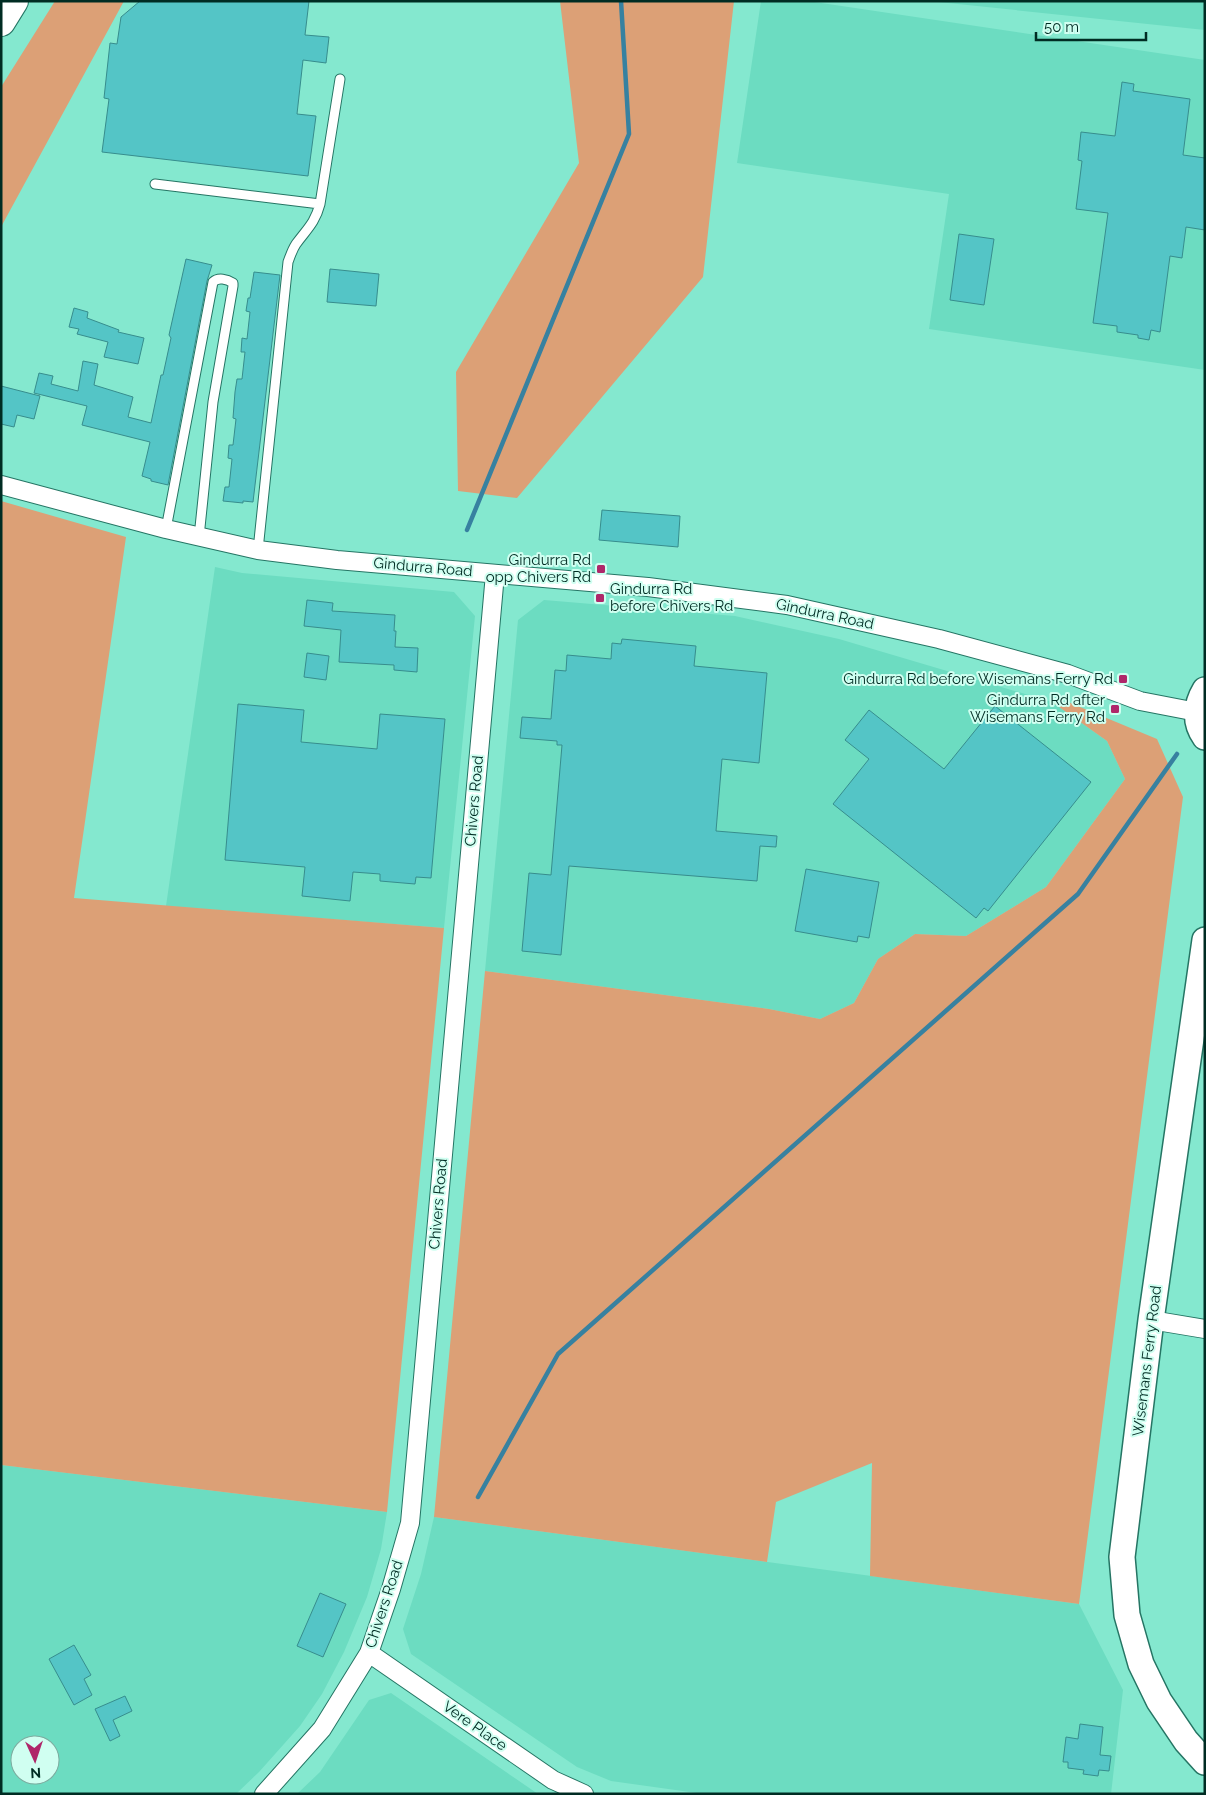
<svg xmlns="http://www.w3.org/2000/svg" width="1206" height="1795" font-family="Raleway,sans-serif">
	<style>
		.built { fill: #6cdcc1; fill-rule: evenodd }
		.green { fill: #dca076 }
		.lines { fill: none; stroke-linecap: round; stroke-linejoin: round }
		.stream { stroke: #3781a0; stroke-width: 4.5 }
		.building { fill: #54c5c6; stroke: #378d8d }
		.lane-casing { stroke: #257564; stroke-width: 11 }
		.street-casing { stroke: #257564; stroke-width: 20 }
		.secondary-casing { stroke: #257564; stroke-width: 28 }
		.highway-casing { stroke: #257564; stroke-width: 30 }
		.lane { stroke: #fff; stroke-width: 9 }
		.street { stroke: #fff; stroke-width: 18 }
		.secondary { stroke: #fff; stroke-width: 25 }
		.highway { stroke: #fff; stroke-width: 28 }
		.poi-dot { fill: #af276a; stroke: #d0fff1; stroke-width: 2 }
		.labels { text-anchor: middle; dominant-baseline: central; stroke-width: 4; stroke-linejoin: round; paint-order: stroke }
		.poi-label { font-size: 15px; fill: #002c23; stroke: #d0fff1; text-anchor: end }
		.street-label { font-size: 15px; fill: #002c23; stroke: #d0fff1 }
	</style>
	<rect width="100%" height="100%" fill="#84e8cf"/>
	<path class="built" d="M 761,1 L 808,1 L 1205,60 L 1205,370 L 929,329 L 949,194 L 737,163 Z
		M 929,1 L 1205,1 L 1205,30 Z
		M 215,567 L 242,573 L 454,592 L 475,616 L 444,928 L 166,906 Z
		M 544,600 L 735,616 L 839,639 L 1052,702 L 1107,741 L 1125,779 L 1046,887 L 966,936 L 915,934 L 878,959 L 854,1003 L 820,1019 L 769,1009 L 485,971 L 518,620 Z
		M 1,1465 L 387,1512 L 381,1549 L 367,1597 L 344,1652 L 322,1694 L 300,1726 L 259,1772 L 236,1794 L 1,1794 ZM 20,1745 L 50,1745 L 50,1775 L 20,1775 Z
		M 434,1517 L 1079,1604 L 1123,1690 L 1111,1794 L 704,1794 L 611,1781 L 577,1767 L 411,1654 L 403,1629 L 421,1574 Z
		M 391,1693 L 538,1794 L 297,1794 L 320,1772 L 369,1700 Z"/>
	<path class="green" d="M 55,1 L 124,1 L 1,227 L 1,87 Z
		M 560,1 L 734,1 L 703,277 L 517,498 L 458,491 L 456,372 L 579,163 Z
		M 1,501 L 126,537 L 74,898 L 444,928 L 387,1512 L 1,1465 Z
		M 1052,702 L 1068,702 L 1157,739 L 1183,797 L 1079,1604 L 870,1576 L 872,1463 L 776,1502 L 767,1562 L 434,1517 L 485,971 L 769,1009 L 820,1019 L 854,1003 L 878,959 L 915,934 L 966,936 L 1046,887 L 1125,779 L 1107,741 Z"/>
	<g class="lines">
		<path class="stream" d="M 467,530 L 629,134 L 621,1
			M 478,1497 L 558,1354 L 1078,894 L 1177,754"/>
	</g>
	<path class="building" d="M 140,1 L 309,1 L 305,35 L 329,37 L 326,63 L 303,60 L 297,114 L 316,116 L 308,176 L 102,152 L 109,99 L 104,98 L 110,43 L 117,44 L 121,17 Z
		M 1122,82 L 1134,84 L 1133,91 L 1190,99 L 1183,155 L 1205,158 L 1205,230 L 1186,227 L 1182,258 L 1170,256 L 1160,332 L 1151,330 L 1149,340 L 1138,338 L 1138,335 L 1117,332 L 1117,326 L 1093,323 L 1108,213 L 1076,209 L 1082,161 L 1078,160 L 1081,132 L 1115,136 Z
		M 959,234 L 994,239 L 984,305 L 950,300 Z
		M 186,259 L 212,265 L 207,281 L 168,485 L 151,481 L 151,479 L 142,476 L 150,442 L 82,425 L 87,406 L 34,393 L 39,373 L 53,376 L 51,384 L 78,391 L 83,361 L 98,364 L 94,385 L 133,397 L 128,417 L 151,423 L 161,375 L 163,375 L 171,338 L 169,335 Z
		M 330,269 L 379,274 L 376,306 L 327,302 Z
		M 254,272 L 280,275 L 253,502 L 243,501 L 243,503 L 223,501 L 225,487 L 229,487 L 232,459 L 228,458 L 229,445 L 233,445 L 236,419 L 233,418 L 235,392 L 237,379 L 242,379 L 245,352 L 241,352 L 242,338 L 247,339 L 250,312 L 246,311 L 248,298 L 250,298 Z
		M 74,308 L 88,312 L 87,318 L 119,330 L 118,332 L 144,338 L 138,364 L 104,357 L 108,342 L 77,334 L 79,329 L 69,327 Z
		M 1,386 L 40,396 L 34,419 L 17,415 L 14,427 L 1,424 Z
		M 602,510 L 680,516 L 678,547 L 599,540 Z
		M 307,600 L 333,603 L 332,611 L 395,615 L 394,631 L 396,631 L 395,647 L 418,648 L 417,672 L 394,670 L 394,665 L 339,662 L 341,630 L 304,626 Z
		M 622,639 L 696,646 L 694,666 L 767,673 L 759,763 L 722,759 L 716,831 L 777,836 L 776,847 L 760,846 L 757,881 L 569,866 L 561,955 L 522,951 L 529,873 L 551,875 L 562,745 L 557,745 L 557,741 L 520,738 L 522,717 L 551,719 L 555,670 L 566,671 L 567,655 L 611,659 L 612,643 L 621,644 Z
		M 307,653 L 329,656 L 326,680 L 304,677 Z
		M 238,704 L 304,710 L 301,742 L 377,749 L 380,714 L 445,719 L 431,878 L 416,877 L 415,884 L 380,881 L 380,874 L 353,872 L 350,901 L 302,896 L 305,867 L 225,860 Z
		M 995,706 L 1091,782 L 988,911 L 984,908 L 976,918 L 833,804 L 869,759 L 845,740 L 869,710 L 944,769 Z
		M 806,869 L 879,882 L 869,938 L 858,936 L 857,942 L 795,931 Z
		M 320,1593 L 346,1604 L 323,1657 L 297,1646 Z
		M 74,1645 L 91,1675 L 84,1679 L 92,1695 L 74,1705 L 49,1659 Z
		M 125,1696 L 132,1711 L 113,1720 L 120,1736 L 110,1741 L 95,1709 Z
		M 1080,1724 L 1103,1727 L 1100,1755 L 1111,1756 L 1109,1771 L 1099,1770 L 1098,1776 L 1083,1774 L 1084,1770 L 1068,1768 L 1068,1762 L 1063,1762 L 1066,1737 L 1078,1739 Z"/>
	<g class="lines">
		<g class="lane-casing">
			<path id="lane" d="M 155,184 L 320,204 C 315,223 307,229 296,244 C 292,250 290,257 288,262 L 258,550
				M 320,204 L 340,79
				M 166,529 L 213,282 C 218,277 227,279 233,283 L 233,286 L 213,402 L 199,537"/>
		</g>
		<g class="street-casing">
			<path id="street" d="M 1,485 L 166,529 L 258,550 L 337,560 L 648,587 L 787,605 L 939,639 L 1068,674 L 1140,701 L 1197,712
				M 1151,1320 L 1205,1329
				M 369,1653 L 553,1780 L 584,1794
				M 264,1794 L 322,1729 L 369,1653 L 391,1589 L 410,1523 L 495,574"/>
		</g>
		<g class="secondary-casing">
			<path id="secondary" d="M 1205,690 C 1196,705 1194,722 1205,737
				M 1205,940 L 1151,1320 L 1122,1557 L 1127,1615 L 1141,1664 L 1159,1701 L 1186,1741 L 1205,1762"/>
		</g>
		<g class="highway-casing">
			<path id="highway" d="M 1,22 L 14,1"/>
		</g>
		<use href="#lane" class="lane"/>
		<use href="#street" class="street"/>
		<use href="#secondary" class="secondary"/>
		<use href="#highway" class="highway"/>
	</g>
	<g class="poi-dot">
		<rect x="596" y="564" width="10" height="10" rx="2.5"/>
		<rect x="595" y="593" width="10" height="10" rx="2.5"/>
		<rect x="1118" y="674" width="10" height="10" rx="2.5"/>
		<rect x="1110" y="704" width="10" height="10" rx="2.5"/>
	</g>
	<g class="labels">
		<g class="poi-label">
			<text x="591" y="560">Gindurra Rd<tspan x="591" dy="17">opp Chivers Rd</tspan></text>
			<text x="610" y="589" text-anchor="start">Gindurra Rd<tspan x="610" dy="17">before Chivers Rd</tspan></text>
			<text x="1113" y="679">Gindurra Rd before Wisemans Ferry Rd</text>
			<text x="1105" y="700">Gindurra Rd after<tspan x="1105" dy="17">Wisemans Ferry Rd</tspan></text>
		</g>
		<g class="street-label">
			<text transform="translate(423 567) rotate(5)">Gindurra Road</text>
			<text transform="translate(825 614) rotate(12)">Gindurra Road</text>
			<text transform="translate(474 801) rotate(-85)">Chivers Road</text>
			<text transform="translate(438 1204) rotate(-85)">Chivers Road</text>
			<text transform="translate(1147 1361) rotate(-83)">Wisemans Ferry Road</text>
			<text transform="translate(384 1604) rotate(-72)">Chivers Road</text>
			<text transform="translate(475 1726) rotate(35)">Vere Place</text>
		</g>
	</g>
	<rect width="1206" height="1795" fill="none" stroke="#002c23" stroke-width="5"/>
	<g transform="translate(35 1760) rotate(177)"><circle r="24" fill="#d0fff1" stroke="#7dab9f"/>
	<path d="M0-4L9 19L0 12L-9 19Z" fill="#af276a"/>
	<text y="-8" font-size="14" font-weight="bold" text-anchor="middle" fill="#002c23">N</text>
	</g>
	<path d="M1036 32v8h110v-8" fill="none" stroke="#002c23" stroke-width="2.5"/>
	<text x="1044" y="32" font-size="15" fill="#002c23" stroke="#d0fff1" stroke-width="4" paint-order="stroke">50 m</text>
</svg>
